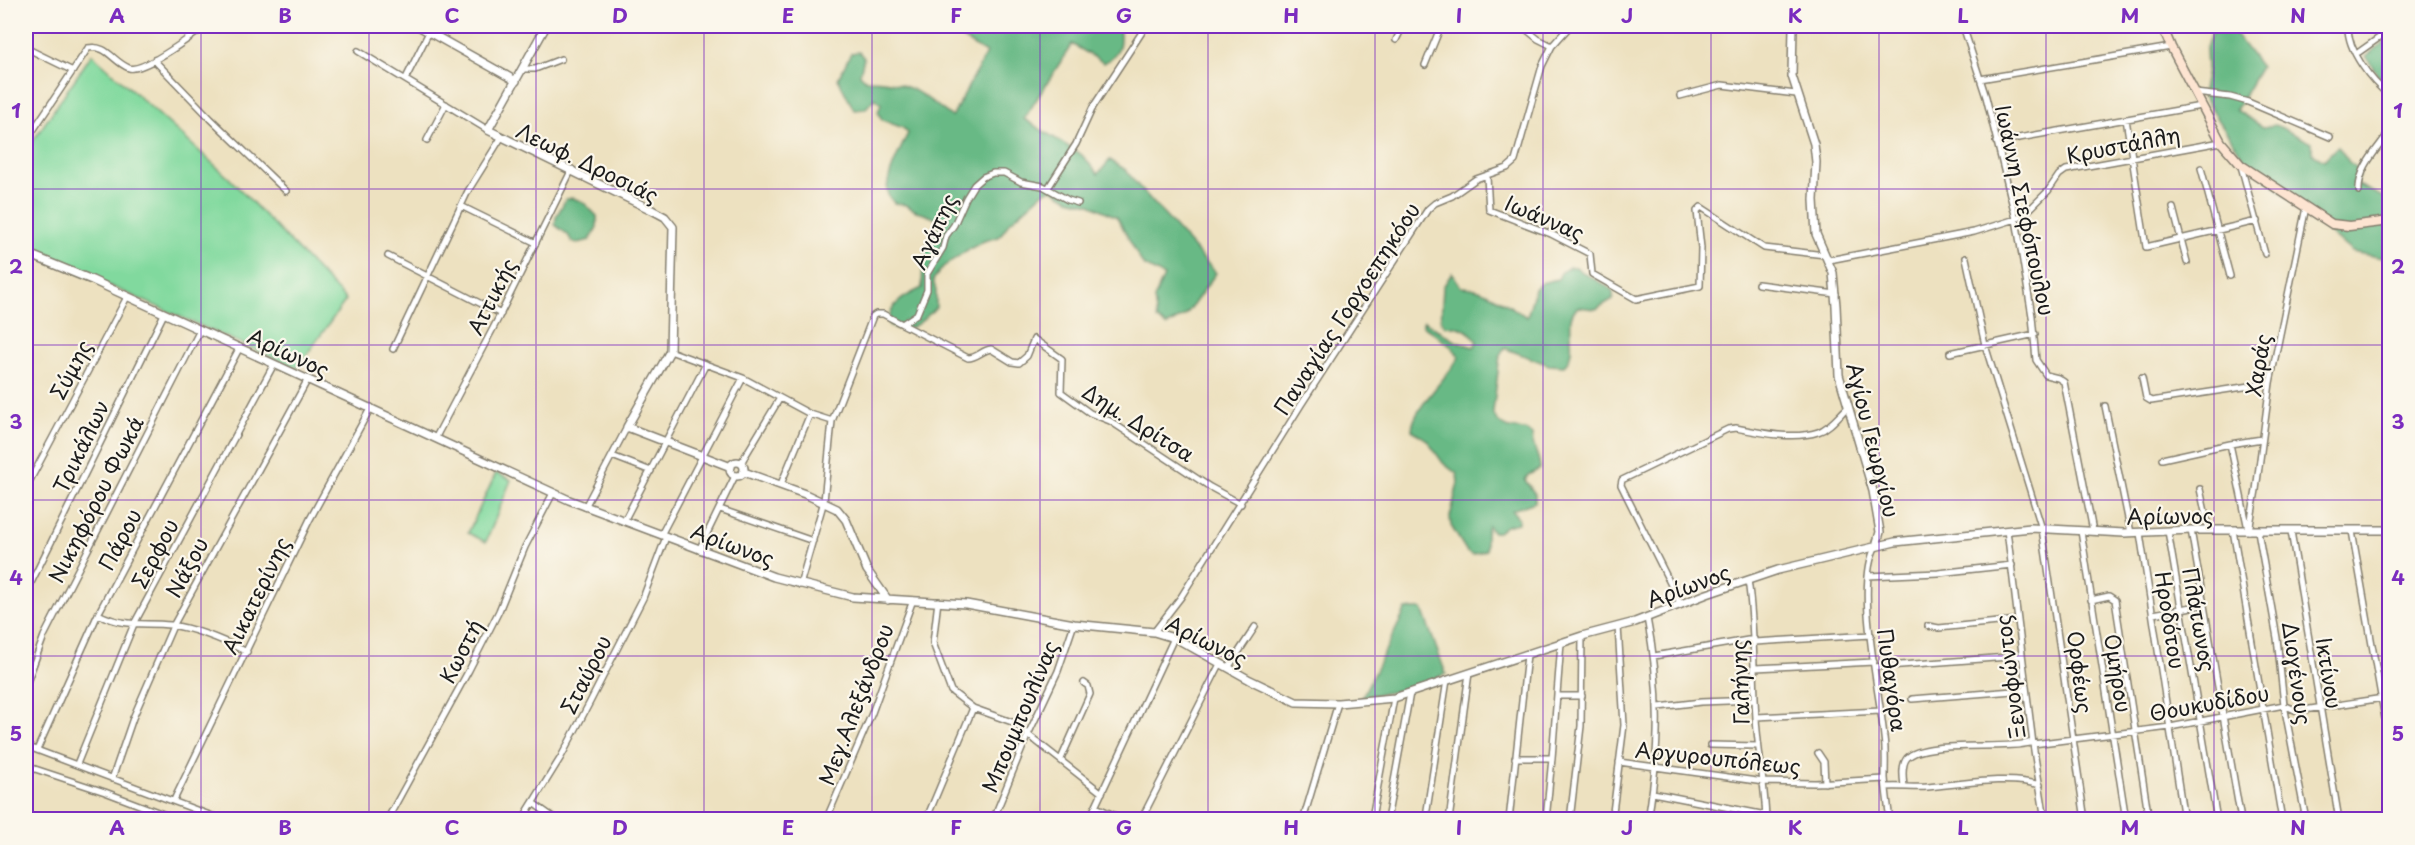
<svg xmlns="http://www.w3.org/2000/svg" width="2415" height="845" font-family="'Playpen Sans',sans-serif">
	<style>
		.green { fill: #81d99e; stroke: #4e7a5d; stroke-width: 1.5 }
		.forest { fill: #68b985; stroke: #426a50; stroke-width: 1.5 }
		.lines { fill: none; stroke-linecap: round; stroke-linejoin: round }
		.minor-casing { stroke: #847e6e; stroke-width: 8 }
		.tertiary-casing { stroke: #847e6e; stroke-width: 10 }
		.secondary-casing { stroke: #847e6e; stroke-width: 11 }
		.minor { stroke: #fff; stroke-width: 5 }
		.tertiary { stroke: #fff; stroke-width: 7 }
		.secondary { stroke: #fde4d1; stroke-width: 8 }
		.grid { fill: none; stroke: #7b2cbf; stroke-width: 1.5; stroke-opacity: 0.55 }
		.labels { text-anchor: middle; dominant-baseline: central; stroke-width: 4.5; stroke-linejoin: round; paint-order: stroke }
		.street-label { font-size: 21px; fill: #1c1c1c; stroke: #fbf7ec }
		.neatline { fill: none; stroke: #7b2cbf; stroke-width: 2 }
		.grid-label { font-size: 20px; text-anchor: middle; font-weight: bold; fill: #7b2cbf }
	</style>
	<rect width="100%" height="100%" fill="#fbf7ec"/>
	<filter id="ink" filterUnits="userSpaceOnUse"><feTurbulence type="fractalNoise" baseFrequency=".0167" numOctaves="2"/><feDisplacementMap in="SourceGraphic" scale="12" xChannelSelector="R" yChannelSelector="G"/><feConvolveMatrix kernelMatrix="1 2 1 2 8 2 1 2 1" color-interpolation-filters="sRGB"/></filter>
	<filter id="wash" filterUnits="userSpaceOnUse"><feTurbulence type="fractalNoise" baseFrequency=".008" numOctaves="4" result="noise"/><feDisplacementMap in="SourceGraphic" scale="24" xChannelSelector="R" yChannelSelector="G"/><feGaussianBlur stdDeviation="1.35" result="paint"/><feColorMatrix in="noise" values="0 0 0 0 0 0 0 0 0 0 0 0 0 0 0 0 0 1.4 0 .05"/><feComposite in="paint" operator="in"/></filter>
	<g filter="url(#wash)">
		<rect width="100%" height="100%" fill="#ede1c0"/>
		<path class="green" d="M 92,54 L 230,179 L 346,300 L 297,368 L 26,249 L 26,151 Z
			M 496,473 L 511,480 L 486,542 L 468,533 Z"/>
		<path class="forest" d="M 940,26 L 1119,26 C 1122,43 1120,54 1104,63 L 1072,44 L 1024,119 L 1082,155 L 1098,174 L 1110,160 L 1126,170 L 1135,182 L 1216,273 L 1186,315 L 1166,326 L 1157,319 L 1154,299 L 1164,276 L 1143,265 L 1117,217 L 1090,204 L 1069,199 L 1052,189 L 1044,192 L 1010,222 L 999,237 L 984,241 L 966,251 L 943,267 L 933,280 L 936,291 L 936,307 C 924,320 908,337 889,325 C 886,305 907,295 922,288 L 923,260 L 930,235 L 939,229 L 940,220 L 916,211 L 906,205 L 894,203 C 892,200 889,198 888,195 C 883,180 902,147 908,133 L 903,128 L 882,120 L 878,112 L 881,104 L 875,98 L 865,109 L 854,110 L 838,79 L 851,53 L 859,52 L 864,58 L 860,74 L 866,80 C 907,80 921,93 952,117 L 986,53 L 946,29 L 940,31 Z
			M 2214,26 L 2229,26 L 2261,67 L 2236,110 L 2263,127 L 2276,125 L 2312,143 L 2312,153 L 2324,160 L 2338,146 L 2349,162 L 2360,170 L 2356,184 L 2389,200 L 2389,259 L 2352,252 L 2245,160 L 2202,95 L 2207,69 L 2206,47 Z
			M 2389,39 L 2389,91 L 2385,87 L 2366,56 Z
			M 573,198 L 583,202 L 597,216 L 597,227 L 590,240 L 578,243 L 572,242 L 568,235 L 555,225 L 556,217 L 566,199 Z
			M 1569,267 L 1576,267 C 1587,278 1602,281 1613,291 L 1613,299 L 1596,309 L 1578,307 C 1561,318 1581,351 1564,366 L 1549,365 L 1504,348 L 1500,355 L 1493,412 C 1498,428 1511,429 1526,430 L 1532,435 C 1532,448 1540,456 1540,469 L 1528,475 L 1525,480 L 1535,494 L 1535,502 L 1512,510 L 1518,518 L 1518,523 L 1506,526 L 1498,532 L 1493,532 L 1488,526 L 1486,533 L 1486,550 L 1473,555 L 1467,552 L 1451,526 L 1450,517 L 1458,483 L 1457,474 L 1443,463 L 1427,440 L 1412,430 C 1412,409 1449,376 1459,357 L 1452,347 L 1422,325 L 1424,321 L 1457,342 L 1474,347 L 1477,341 C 1468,329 1461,326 1446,326 L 1441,321 L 1443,287 L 1452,273 L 1461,287 C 1486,287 1507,305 1527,317 L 1535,289 L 1541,283 L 1558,279 L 1561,273 Z
			M 1406,609 L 1422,609 L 1446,674 L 1403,690 L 1362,697 Z"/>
	</g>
	<g filter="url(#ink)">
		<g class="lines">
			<g class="minor-casing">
				<path id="minor" d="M 555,26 L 563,26
					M 1522,26 L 1538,39 L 1552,46
					M 1963,26 L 1986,97 L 2016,219 L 2032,316 L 2036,360 L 2046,375 L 2058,378 L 2064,382 L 2093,531
					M 2348,26 C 2347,50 2371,81 2390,96
					M 1965,30 L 1986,26
					M 1396,40 L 1403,26
					M 26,48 L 73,71
					M 358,51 L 488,130
					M 2359,52 L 2390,30
					M 154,60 L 211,119 L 286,191
					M 1425,65 L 1441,26
					M 523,69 L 535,69 L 561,59
					M 406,78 L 432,26
					M 1980,79 L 2171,47
					M 2195,93 L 2230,97 L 2248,102 L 2330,137
					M 1680,96 L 1722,85 L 1796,94
					M 2126,119 L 2146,247 L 2257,221
					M 427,140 L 446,104
					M 26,141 L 88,48 C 107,44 113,62 129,68 C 143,73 193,35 206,26
					M 1996,142 L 2201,106
					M 2241,166 L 2265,254
					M 2201,168 L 2230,276
					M 1487,177 L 1489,210 L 1551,234 L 1590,254 L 1592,274 L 1636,299 L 1700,286 L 1701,248 L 1697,211 L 1701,207 L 1764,248 L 1825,255
					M 1048,188 L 1076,144 L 1093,107 L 1146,26
					M 2359,191 C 2358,168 2377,150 2390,131
					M 461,206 L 536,243
					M 2173,208 L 2187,262
					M 388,256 L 501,314
					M 1966,258 L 1985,345 L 2042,529 L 2085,820
					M 1829,260 L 1974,232 L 2016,219 L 2031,208 L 2048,191 L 2059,175 L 2066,170 L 2221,142
					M 1758,284 L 1836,294
					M 902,324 L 968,358 C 977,358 982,350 991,349 L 1012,362 L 1019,363 L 1027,356 L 1034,339 L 1062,359 L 1061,392 L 1090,413 L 1110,421 L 1210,487 L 1241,504
					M 393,349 L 468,191 L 501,138
					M 670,351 L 743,378 L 810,414 L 832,421
					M 1950,353 L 2035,334
					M 2142,378 L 2146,398 L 2151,401 L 2270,383
					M 2105,406 L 2131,533
					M 436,437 L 499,317 L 572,169
					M 612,456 L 651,471
					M 2162,459 L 2230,444
					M 741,463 L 780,398
					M 781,484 L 810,414
					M 26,488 L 127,297
					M 2200,489 L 2209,530
					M 585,507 L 627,427
					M 720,509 L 813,541
					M 624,521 L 706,364
					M 2248,529 L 2230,444 L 2262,439
					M 2007,530 L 2033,744 L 2045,820
					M 2191,530 L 2241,820
					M 2233,530 L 2282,820
					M 2081,531 L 2126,820
					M 2168,531 L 2217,820
					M 2249,531 L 2256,490 L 2270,383 L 2306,207
					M 2258,531 L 2277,638 L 2284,705 L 2306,820
					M 2291,531 L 2339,820
					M 2352,531 L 2390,747
					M 2140,533 L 2184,820
					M 661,535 L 743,378
					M 1876,546 C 1854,584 1880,692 1884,737 C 1886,751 1885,765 1885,778 C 1886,792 1888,806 1890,820
					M 699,550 L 735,476
					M 1868,576 L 1938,573 L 2012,565
					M 1748,580 C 1755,626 1753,672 1756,718 C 1758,752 1765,785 1766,820
					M 800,585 L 824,501 L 832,421 L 873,316 L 876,314 L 883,314 L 902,324 L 917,314 L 927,290 L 927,274 L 943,248 L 946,236 L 954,225 L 966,198 L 974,185 L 983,177 L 993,173 L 1004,173 L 1021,182 L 1043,186 L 1068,200 L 1078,203
					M 26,593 L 164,314
					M 2091,600 L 2109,596 L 2115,600 L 2149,820
					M 938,601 L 933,643 L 951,691 L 973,708 L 1012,722 L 1102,793
					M 1681,605 L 1621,485 L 1622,480 L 1728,429 L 1736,428 C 1761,433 1794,440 1818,432 C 1830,428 1839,415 1848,407
					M 98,614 C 127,628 142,622 171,625 C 198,629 223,640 247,652
					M 2153,614 L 2203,605
					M 1647,618 C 1661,688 1660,749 1648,820
					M 1928,626 L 1939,628 L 2018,620
					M 1154,632 L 1181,597 L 1301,405 L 1428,209 L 1435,203 L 1452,196 L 1476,179 L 1507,168 L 1515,161 L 1542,66 L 1552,46 L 1570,26
					M 1755,642 L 1871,635
					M 1654,656 L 1754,639
					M 1874,667 L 2022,656
					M 1228,668 L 1255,627
					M 1755,668 L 1874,662
					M 26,685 L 44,636 L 200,330
					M 1557,696 L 1582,696
					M 1912,699 L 2026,690
					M 1659,707 L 1701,702 L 1755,700
					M 1756,717 L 1881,711
					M 2033,744 L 2170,727 L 2284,705 L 2297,711 L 2390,697
					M 1710,745 L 1758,746
					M 26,746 L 223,820
					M 37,750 L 98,614 L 240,347
					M 1818,753 L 1824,762 L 1825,783
					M 1515,758 L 1552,758 L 1546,820
					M 1552,758 L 1561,643
					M 1061,759 L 1090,694 L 1088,686 L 1084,683
					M 1619,762 L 1764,782 L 1815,783 L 1885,779
					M 77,764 L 134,624 L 274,364
					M 26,766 L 105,792 L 179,820
					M 112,779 L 133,718 L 173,626 L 308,379
					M 1904,786 C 1903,778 1901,765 1907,758 C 1925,739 2005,751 2033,742
					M 1886,787 C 1900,786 1914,788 1928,787 C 1962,784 2008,775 2040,785
					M 1653,793 L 1766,815
					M 174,800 L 310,519 L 371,407
					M 533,803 L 557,820
					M 1096,807 L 1124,820
					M 1427,810 L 1447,680
					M 1372,818 L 1394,698
					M 387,820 L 469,670 L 499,611 L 525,547 L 553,493
					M 522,820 L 561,757 L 590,702 L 643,598 L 666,537
					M 826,820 L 872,713 L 913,600
					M 926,820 L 973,708
					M 993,820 L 1026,739 L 1058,671 L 1074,624
					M 1089,820 L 1174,638
					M 1141,820 L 1220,664
					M 1303,820 L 1338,703
					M 1341,820 L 1345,815 L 1380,820
					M 1387,820 L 1410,693
					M 1449,820 L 1469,673
					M 1509,820 L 1527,655
					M 1570,820 L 1581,726 L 1582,636
					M 1612,820 L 1624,725 L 1618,626
					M 2005,820 L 2045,819"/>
			</g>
			<g class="tertiary-casing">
				<path id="tertiary" d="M 418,26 L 516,81
					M 546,26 L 488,130 L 652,210 L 665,217 L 673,227 L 670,351 L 627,427 L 731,467
					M 1793,26 L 1792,76 L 1814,144 L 1816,162 L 1814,200 L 1816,234 L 1833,273 L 1836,306 L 1839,375 L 1873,491 L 1880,532 L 1876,546
					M 26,253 L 92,280 L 569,500 L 774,577 L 853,597 L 966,604 L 1074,624 L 1154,632 L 1177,639 L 1250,680 L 1296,702 L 1338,703 L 1394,698 L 1582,636 L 1635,622 L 1707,594 L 1778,570 L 1895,542 L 2031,528 L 2124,533 L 2191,530 L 2390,530
					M730 469a7 7 0 1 1 14 0a7 7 0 1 1-14 0Z
					M 744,472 L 805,494 L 837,509 L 846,520 L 867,570 L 888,600"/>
			</g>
			<g class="secondary-casing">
				<path id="secondary" d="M 2162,26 L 2171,47 L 2221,142 L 2241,165 L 2332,224 L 2349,226 L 2390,221"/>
			</g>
			<use href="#minor" class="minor"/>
			<use href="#tertiary" class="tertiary"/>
			<use href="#secondary" class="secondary"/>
		</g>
	</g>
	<path class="grid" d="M 201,26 L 201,820M 369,26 L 369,820M 536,26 L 536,820M 704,26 L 704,820M 872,26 L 872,820M 1040,26 L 1040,820M 1208,26 L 1208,820M 1375,26 L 1375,820M 1543,26 L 1543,820M 1711,26 L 1711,820M 1879,26 L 1879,820M 2046,26 L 2046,820M 2214,26 L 2214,820M 26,189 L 2390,189M 26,345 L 2390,345M 26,500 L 2390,500M 26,656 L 2390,656"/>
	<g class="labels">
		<g class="street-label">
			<text transform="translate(2123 144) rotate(-11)">Κρυστάλλη</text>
			<text transform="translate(588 162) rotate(26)">Λεωφ. Δροσιάς</text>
			<text transform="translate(2026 210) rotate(78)">Ιωάννη Στεφόπουλου</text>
			<text transform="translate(1545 217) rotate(23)">Ιωάννας</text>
			<text transform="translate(933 231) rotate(-65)">Αγάπης</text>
			<text transform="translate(491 296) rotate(-63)">Αττικής</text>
			<text transform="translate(1346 308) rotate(-57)">Παναγίας Γοργοεπηκόου</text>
			<text transform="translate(289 352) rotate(25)">Αρίωνος</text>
			<text transform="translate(2257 365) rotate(-80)">Χαράς</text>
			<text transform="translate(70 369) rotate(-62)">Σύμης</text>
			<text transform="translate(1139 422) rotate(32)">Δημ. Δρίτσα</text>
			<text transform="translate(1874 440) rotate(76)">Αγίου Γεωργίου</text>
			<text transform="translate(80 446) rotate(-64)">Τρικάλων</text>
			<text transform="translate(95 499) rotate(-63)">Νικηφόρου Φωκά</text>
			<text transform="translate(2170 515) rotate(-1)">Αρίωνος</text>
			<text transform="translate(119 539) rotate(-62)">Πάρου</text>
			<text transform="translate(733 544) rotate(20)">Αρίωνος</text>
			<text transform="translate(154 553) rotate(-62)">Σερφου</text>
			<text transform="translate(186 567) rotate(-62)">Νάξου</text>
			<text transform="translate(1688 585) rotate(-20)">Αρίωνος</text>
			<text transform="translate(255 595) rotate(-64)">Αικατερίνης</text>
			<text transform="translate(2200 619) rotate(80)">Πλάτωνος</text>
			<text transform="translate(2171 620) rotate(81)">Ηροδότου</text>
			<text transform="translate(1207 640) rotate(26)">Αρίωνος</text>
			<text transform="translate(460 651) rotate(-63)">Κωστή</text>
			<text transform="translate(2081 672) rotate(83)">Ορφέως</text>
			<text transform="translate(2119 673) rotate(81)">Ομήρου</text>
			<text transform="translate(2298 673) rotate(82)">Διογένους</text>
			<text transform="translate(2330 673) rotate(81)">Ικτίνου</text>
			<text transform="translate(585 674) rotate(-63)">Σταύρου</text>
			<text transform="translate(2009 677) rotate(-97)">Ξενοφώντος</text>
			<text transform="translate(1893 680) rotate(82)">Πυθαγόρα</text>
			<text transform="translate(1739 682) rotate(-92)">Γαλήνης</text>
			<text transform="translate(2209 702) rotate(-10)">Θουκυδίδου</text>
			<text transform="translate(855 704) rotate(-69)">Μεγ.Αλεξάνδρου</text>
			<text transform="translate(1019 716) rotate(-67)">Μπουμπουλίνας</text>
			<text transform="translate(1718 757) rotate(6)">Αργυρουπόλεως</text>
		</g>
	</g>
	<rect width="2415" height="845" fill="none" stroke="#fbf7ec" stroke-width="66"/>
	<rect x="33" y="33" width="2349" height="779" class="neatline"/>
	<g class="grid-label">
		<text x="117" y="23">A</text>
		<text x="285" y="23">B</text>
		<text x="452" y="23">C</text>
		<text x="620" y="23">D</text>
		<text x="788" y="23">E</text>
		<text x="956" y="23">F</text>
		<text x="1124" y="23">G</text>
		<text x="1291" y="23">H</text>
		<text x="1459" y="23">I</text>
		<text x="1627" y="23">J</text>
		<text x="1795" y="23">K</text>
		<text x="1963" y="23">L</text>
		<text x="2130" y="23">M</text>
		<text x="2298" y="23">N</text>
		<text x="16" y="118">1</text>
		<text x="2398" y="118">1</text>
		<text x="16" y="274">2</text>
		<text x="2398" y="274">2</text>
		<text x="16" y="429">3</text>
		<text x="2398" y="429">3</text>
		<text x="16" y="585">4</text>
		<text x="2398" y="585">4</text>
		<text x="16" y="741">5</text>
		<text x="2398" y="741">5</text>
		<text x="117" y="835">A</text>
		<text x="285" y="835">B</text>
		<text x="452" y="835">C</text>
		<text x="620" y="835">D</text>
		<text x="788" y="835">E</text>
		<text x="956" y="835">F</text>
		<text x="1124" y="835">G</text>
		<text x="1291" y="835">H</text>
		<text x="1459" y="835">I</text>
		<text x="1627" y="835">J</text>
		<text x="1795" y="835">K</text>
		<text x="1963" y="835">L</text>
		<text x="2130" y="835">M</text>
		<text x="2298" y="835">N</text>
	</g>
</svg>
